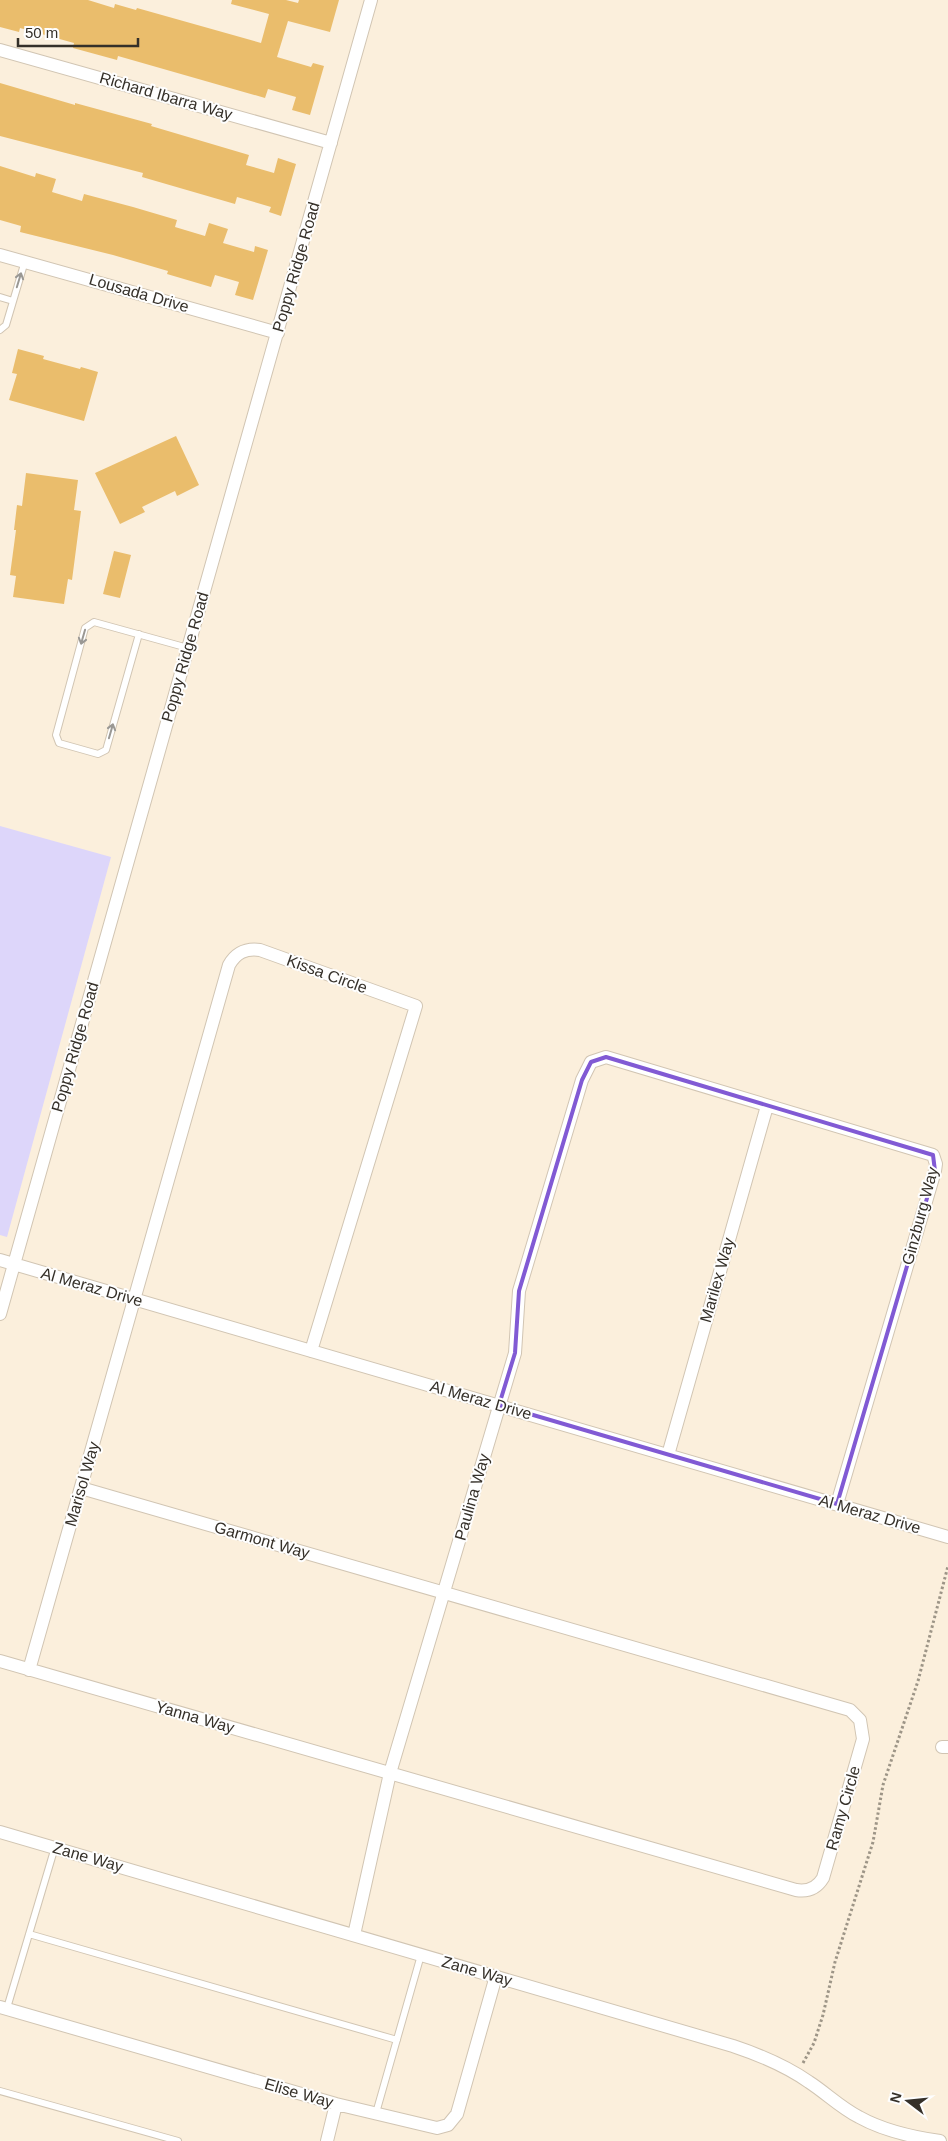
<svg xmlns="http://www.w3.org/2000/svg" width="948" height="2141" font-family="Arial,sans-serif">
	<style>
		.green { fill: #ddd6fa }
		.building { fill: #eabd6c }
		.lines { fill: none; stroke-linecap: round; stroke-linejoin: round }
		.service-casing { stroke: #d1c5b3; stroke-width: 8 }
		.minor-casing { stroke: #d1c5b3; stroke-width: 14 }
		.path { stroke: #9d9587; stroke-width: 3; stroke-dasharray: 2.5 2.5; stroke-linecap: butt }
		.service { stroke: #fff; stroke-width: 6 }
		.minor { stroke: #fff; stroke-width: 12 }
		.oneway { stroke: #9a9894 }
		.marked { fill: none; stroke: #815ad4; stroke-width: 4; stroke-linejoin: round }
		.labels { text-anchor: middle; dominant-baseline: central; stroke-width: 4; stroke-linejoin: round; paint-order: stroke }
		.street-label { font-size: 16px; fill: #353029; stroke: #fefefe }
	</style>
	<rect width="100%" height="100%" fill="#fbefdc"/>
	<path class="green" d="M 0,826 L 111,857 L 7,1237 L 0,1235 Z"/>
	<path class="building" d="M 0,0 L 88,0 L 114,8 L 115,4 L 136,10 L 137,8 L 261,43 L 269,14 L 231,4 L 232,0 L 286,0 L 298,3 L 299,0 L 339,0 L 330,32 L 288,21 L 277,57 L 311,67 L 313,63 L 324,66 L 310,115 L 292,110 L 296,97 L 268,89 L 265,98 L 118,56 L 117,60 L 73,48 L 74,43 L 20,28 L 19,32 L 0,27 Z
		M 0,83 L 75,105 L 75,103 L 152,124 L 151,126 L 249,155 L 246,165 L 274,173 L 278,158 L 296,164 L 281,216 L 269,212 L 271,207 L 237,197 L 235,204 L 142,177 L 143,173 L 0,136 Z
		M 0,166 L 35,177 L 36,173 L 56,179 L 52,192 L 82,201 L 84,194 L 133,207 L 177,220 L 175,227 L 205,236 L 209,223 L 228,229 L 223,243 L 254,252 L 255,246 L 268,250 L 253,300 L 235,295 L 239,282 L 215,275 L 211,287 L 167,274 L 168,271 L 113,255 L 20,232 L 21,226 L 0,220 Z
		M 18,349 L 44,356 L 43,359 L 80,369 L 81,367 L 98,372 L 84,421 L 9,400 L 17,374 L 12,373 Z
		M 176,436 L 199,485 L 177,496 L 175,491 L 142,507 L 145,512 L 120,524 L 95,473 Z
		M 26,473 L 78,480 L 74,510 L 81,511 L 72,580 L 68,579 L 64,604 L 13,597 L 16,576 L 10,575 L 16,530 L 14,530 L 17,505 L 22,506 Z
		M 114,551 L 131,555 L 120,598 L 103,594 Z"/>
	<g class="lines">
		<g class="service-casing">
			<path id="service" d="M 0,297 L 13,301
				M 0,330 L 6,325 L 25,261
				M 139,634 L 106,750 L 98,754 L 59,743 L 56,735 L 85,628 L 94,622 L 188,648
				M 29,1934 L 397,2040
				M 7,2008 L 55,1847
				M 0,2091 L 178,2141
				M 376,2113 L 421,1955"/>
		</g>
		<g class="minor-casing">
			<path id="minor" d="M 0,50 L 331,143
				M 0,255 L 278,333
				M 0,1260 L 948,1537
				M 0,1314 L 371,0
				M 668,1455 L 767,1106
				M 0,1661 L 796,1890 C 808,1892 817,1888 823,1878 L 863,1739 L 860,1720 L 850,1710 L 81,1488
				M 29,1670 L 229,965 C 236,953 245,948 260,950 L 416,1006 L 311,1351
				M 942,1747 L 948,1747
				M 0,1832 L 733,2046 C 760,2055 786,2066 809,2082 C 826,2093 841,2108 859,2117 C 884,2131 912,2137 940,2141
				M 354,1935 L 390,1773 L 515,1353 L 519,1291 L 582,1080 L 591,1062 L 606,1057 L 933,1155 L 936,1164 L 935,1171 L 837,1504
				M 0,2007 L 336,2104 L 437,2128 L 448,2125 L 457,2114 L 496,1976
				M 327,2141 L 336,2104"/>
		</g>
		<path class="path" d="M 803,2063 L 814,2043 L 823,2015 L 835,1962 L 873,1842 L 883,1785 L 918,1681 L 948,1566"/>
		<use href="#service" class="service"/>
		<use href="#minor" class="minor"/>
	</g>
	<defs><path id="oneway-shaft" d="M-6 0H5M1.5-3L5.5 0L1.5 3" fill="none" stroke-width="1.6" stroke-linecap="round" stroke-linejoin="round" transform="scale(1.25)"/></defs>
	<g class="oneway">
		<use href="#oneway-shaft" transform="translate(19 280) rotate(-73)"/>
		<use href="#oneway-shaft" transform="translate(83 637) rotate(106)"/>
		<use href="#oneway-shaft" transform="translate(111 731) rotate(-74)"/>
	</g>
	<path class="marked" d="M 606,1057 L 933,1155 L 935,1171 L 837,1504 L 499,1405 L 515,1353 L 519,1291 L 582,1080 L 591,1062 Z"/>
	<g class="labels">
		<g class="street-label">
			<text transform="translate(166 96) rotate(16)">Richard Ibarra Way</text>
			<text transform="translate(296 267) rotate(-74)">Poppy Ridge Road</text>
			<text transform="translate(139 293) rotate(16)">Lousada Drive</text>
			<text transform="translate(185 657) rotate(-74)">Poppy Ridge Road</text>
			<text transform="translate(327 974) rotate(20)">Kissa Circle</text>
			<text transform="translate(75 1047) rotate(-74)">Poppy Ridge Road</text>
			<text transform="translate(920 1216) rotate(-75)">Ginzburg Way</text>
			<text transform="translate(717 1280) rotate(-74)">Marilex Way</text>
			<text transform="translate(92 1287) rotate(16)">Al Meraz Drive</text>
			<text transform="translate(481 1400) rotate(16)">Al Meraz Drive</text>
			<text transform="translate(82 1484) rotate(-74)">Marisol Way</text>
			<text transform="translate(472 1497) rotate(-74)">Paulina Way</text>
			<text transform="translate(870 1514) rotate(16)">Al Meraz Drive</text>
			<text transform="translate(262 1540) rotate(16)">Garmont Way</text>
			<text transform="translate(195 1717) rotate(16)">Yanna Way</text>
			<text transform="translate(843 1808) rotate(-74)">Ramy Circle</text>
			<text transform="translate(88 1857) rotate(16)">Zane Way</text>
			<text transform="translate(477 1971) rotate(16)">Zane Way</text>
			<text transform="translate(299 2093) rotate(16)">Elise Way</text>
		</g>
	</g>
	<g transform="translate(908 2101) rotate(286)" stroke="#fefefe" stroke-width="4" paint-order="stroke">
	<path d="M0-4L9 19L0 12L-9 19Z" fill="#353029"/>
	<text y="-8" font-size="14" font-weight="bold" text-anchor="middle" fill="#353029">N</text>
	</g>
	<path d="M18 38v8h120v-8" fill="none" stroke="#353029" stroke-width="2.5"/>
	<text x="25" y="38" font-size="15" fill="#353029" stroke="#fefefe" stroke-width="4" paint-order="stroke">50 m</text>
</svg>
